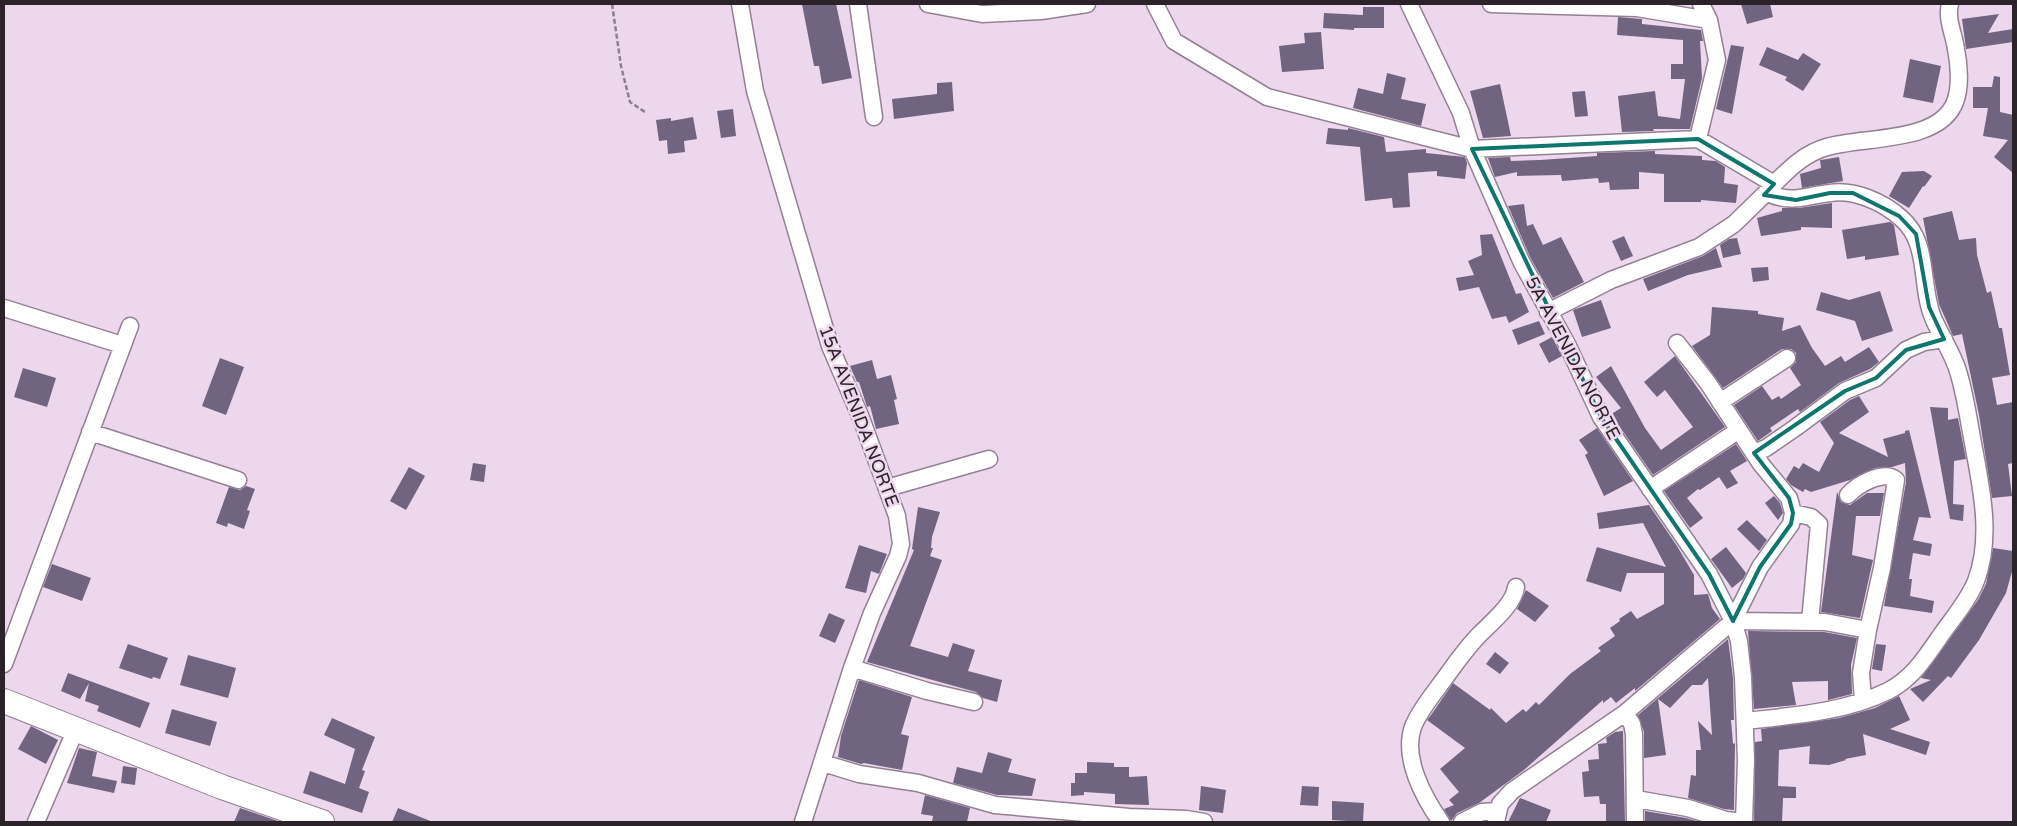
<svg xmlns="http://www.w3.org/2000/svg" width="2017" height="826" font-family="'Varela Round',sans-serif">
	<style>
		.building { fill: #706480 }
		.lines { fill: none; stroke-linecap: round; stroke-linejoin: round }
		.street-casing { stroke: #948093; stroke-width: 19 }
		.secondary-casing { stroke: #948093; stroke-width: 26 }
		.path { stroke: #8e7f8d; stroke-width: 2.5; stroke-dasharray: 5 2.5; stroke-linecap: butt }
		.street { stroke: #fff; stroke-width: 16 }
		.secondary { stroke: #fff; stroke-width: 24 }
		.marked { fill: none; stroke: #0f766e; stroke-width: 4; stroke-linejoin: round }
		.labels { text-anchor: middle; dominant-baseline: central; stroke-width: 5; stroke-linejoin: round; paint-order: stroke }
		.street-label { font-size: 18px; fill: #2b222a; stroke: #edd7ec }
	</style>
	<rect width="100%" height="100%" fill="#edd7ec"/>
	<path class="building" d="M 802,4 L 836,4 L 852,78 L 822,84 L 819,66 L 814,66 Z
		M 1741,4 L 1770,4 L 1773,17 L 1747,24 Z
		M 1363,7 L 1384,7 L 1384,28 L 1354,28 L 1354,30 L 1323,28 L 1324,13 L 1363,15 Z
		M 1999,14 L 1988,33 L 2013,29 L 2013,42 L 1966,49 L 1962,19 Z
		M 1618,17 L 1642,19 L 1642,24 L 1701,30 L 1703,41 L 1700,41 L 1702,78 L 1690,129 L 1653,129 L 1654,131 L 1622,132 L 1618,96 L 1655,91 L 1658,116 L 1680,119 L 1685,79 L 1671,79 L 1671,64 L 1683,64 L 1683,40 L 1617,35 Z
		M 1321,32 L 1324,69 L 1282,72 L 1279,46 L 1305,43 L 1304,33 Z
		M 1731,45 L 1744,47 L 1732,114 L 1716,109 Z
		M 1767,47 L 1798,60 L 1803,53 L 1821,64 L 1803,91 L 1785,80 L 1787,77 L 1759,65 Z
		M 1910,59 L 1941,66 L 1933,103 L 1903,97 Z
		M 1387,73 L 1406,78 L 1401,99 L 1426,104 L 1421,126 L 1353,108 L 1358,88 L 1383,94 Z
		M 1994,76 L 2000,77 L 2000,112 L 2013,115 L 2013,173 L 1994,157 L 2008,140 L 1983,136 L 1988,108 L 1973,108 L 1973,87 L 1992,87 Z
		M 952,82 L 954,111 L 894,119 L 892,99 L 937,94 L 937,83 Z
		M 1500,84 L 1511,136 L 1483,138 L 1470,91 Z
		M 1585,91 L 1588,116 L 1575,117 L 1572,92 Z
		M 733,109 L 736,136 L 721,138 L 717,111 Z
		M 693,117 L 697,139 L 684,141 L 685,152 L 668,154 L 667,140 L 659,141 L 656,120 L 671,118 L 671,121 Z
		M 1328,128 L 1348,130 L 1348,128 L 1384,137 L 1386,152 L 1426,149 L 1426,153 L 1465,157 L 1467,163 L 1465,179 L 1437,176 L 1437,171 L 1408,173 L 1410,207 L 1393,208 L 1392,198 L 1365,201 L 1360,147 L 1326,144 Z
		M 1655,151 L 1655,154 L 1702,156 L 1702,160 L 1716,161 L 1725,167 L 1724,183 L 1738,185 L 1736,203 L 1701,200 L 1701,202 L 1664,202 L 1664,174 L 1639,172 L 1639,189 L 1610,190 L 1609,182 L 1599,183 L 1598,178 L 1562,181 L 1561,175 L 1517,176 L 1517,172 L 1495,177 L 1488,158 L 1510,157 L 1511,161 L 1540,160 L 1597,156 L 1597,153 Z
		M 1839,157 L 1843,181 L 1802,188 L 1800,174 L 1821,168 L 1820,160 L 1821,160 Z
		M 1924,171 L 1932,176 L 1924,187 L 1923,186 L 1909,208 L 1889,196 L 1902,172 Z
		M 1832,203 L 1832,228 L 1801,227 L 1801,230 L 1761,236 L 1757,218 L 1782,211 L 1782,208 L 1799,208 Z
		M 1524,204 L 1527,226 L 1533,224 L 1543,245 L 1561,237 L 1584,282 L 1553,298 L 1531,259 L 1508,206 Z
		M 1952,211 L 1959,240 L 1976,238 L 1977,255 L 1987,293 L 1991,291 L 1999,328 L 2002,328 L 2010,375 L 1992,378 L 1997,405 L 2013,402 L 2013,463 L 2008,464 L 2012,496 L 1992,498 L 1979,415 L 1962,334 L 1953,336 L 1939,304 L 1923,218 Z
		M 1890,222 L 1894,225 L 1899,255 L 1865,260 L 1865,256 L 1847,259 L 1842,230 Z
		M 1492,234 L 1516,294 L 1521,293 L 1529,312 L 1509,323 L 1506,316 L 1492,319 L 1479,287 L 1459,291 L 1456,278 L 1474,275 L 1468,261 L 1482,255 L 1480,235 Z
		M 1624,236 L 1633,256 L 1621,261 L 1612,241 Z
		M 1737,238 L 1741,254 L 1723,258 L 1720,245 L 1729,239 Z
		M 1716,248 L 1722,267 L 1688,275 L 1648,291 L 1643,279 L 1703,256 Z
		M 1768,267 L 1769,280 L 1753,282 L 1751,268 Z
		M 1880,291 L 1893,331 L 1862,341 L 1855,321 L 1816,310 L 1821,292 L 1849,300 Z
		M 1601,300 L 1611,328 L 1582,337 L 1573,310 Z
		M 1712,307 L 1758,311 L 1758,314 L 1784,318 L 1782,331 L 1800,325 L 1812,348 L 1825,366 L 1841,356 L 1845,362 L 1869,347 L 1879,362 L 1870,369 L 1839,383 L 1800,412 L 1798,409 L 1770,428 L 1772,431 L 1758,441 L 1734,405 L 1762,386 L 1772,400 L 1779,396 L 1781,399 L 1801,385 L 1790,368 L 1796,362 L 1796,353 L 1791,349 L 1782,349 L 1723,388 L 1692,346 L 1710,335 Z
		M 1539,321 L 1545,334 L 1518,345 L 1512,330 Z
		M 1552,337 L 1562,356 L 1549,363 L 1539,344 Z
		M 1675,356 L 1725,427 L 1653,475 L 1613,417 L 1613,413 L 1621,408 L 1596,377 L 1611,366 L 1645,428 L 1661,450 L 1693,427 L 1665,390 L 1657,397 L 1644,382 Z
		M 220,358 L 244,367 L 226,415 L 202,406 Z
		M 872,360 L 877,379 L 891,375 L 897,399 L 894,400 L 899,424 L 876,429 L 870,406 L 867,407 L 859,382 L 857,382 L 850,366 Z
		M 23,368 L 56,378 L 47,407 L 14,397 Z
		M 1859,396 L 1869,412 L 1839,433 L 1888,457 L 1883,439 L 1905,433 L 1905,431 L 1909,430 L 1931,518 L 1919,517 L 1913,540 L 1932,544 L 1930,556 L 1913,553 L 1909,579 L 1912,579 L 1910,596 L 1934,601 L 1932,613 L 1884,606 L 1906,482 L 1905,463 L 1892,467 L 1875,468 L 1850,480 L 1811,492 L 1805,489 L 1803,492 L 1791,485 L 1786,479 L 1794,466 L 1799,469 L 1803,463 L 1819,472 L 1834,443 L 1820,422 L 1850,400 Z
		M 1930,407 L 1948,408 L 1948,420 L 1958,418 L 1966,459 L 1954,461 L 1953,504 L 1964,505 L 1963,521 L 1950,519 Z
		M 1597,428 L 1633,481 L 1604,496 L 1585,455 L 1588,453 L 1579,440 Z
		M 1736,444 L 1747,461 L 1730,471 L 1738,483 L 1727,489 L 1719,477 L 1700,490 L 1698,489 L 1687,498 L 1703,518 L 1690,528 L 1664,491 Z
		M 473,463 L 486,465 L 484,482 L 470,480 Z
		M 409,467 L 425,476 L 406,510 L 390,501 Z
		M 246,486 L 255,489 L 247,510 L 250,511 L 244,529 L 228,523 L 227,527 L 216,523 L 229,487 L 240,490 Z
		M 1837,492 L 1841,502 L 1850,505 L 1867,493 L 1884,493 L 1880,516 L 1856,516 L 1852,555 L 1873,560 L 1860,618 L 1821,612 Z
		M 1774,496 L 1780,503 L 1783,513 L 1778,520 L 1765,503 Z
		M 1649,505 L 1677,546 L 1694,575 L 1694,595 L 1708,594 L 1712,608 L 1720,619 L 1635,691 L 1635,688 L 1616,703 L 1611,697 L 1603,703 L 1603,700 L 1524,770 L 1479,803 L 1457,813 L 1451,821 L 1444,809 L 1454,805 L 1449,800 L 1459,792 L 1440,769 L 1465,748 L 1427,720 L 1431,715 L 1453,683 L 1490,710 L 1491,708 L 1506,723 L 1523,709 L 1526,712 L 1536,702 L 1539,705 L 1570,674 L 1601,651 L 1598,648 L 1615,636 L 1610,628 L 1620,621 L 1619,619 L 1631,611 L 1637,619 L 1664,604 L 1664,573 L 1627,573 L 1621,592 L 1586,581 L 1597,547 L 1666,567 L 1643,523 L 1599,529 L 1597,513 Z
		M 918,507 L 940,512 L 932,537 L 931,548 L 933,548 L 930,556 L 942,560 L 910,646 L 948,657 L 953,643 L 975,650 L 968,671 L 1002,680 L 997,702 L 983,698 L 976,692 L 867,662 L 914,550 L 912,549 Z
		M 1747,520 L 1767,540 L 1759,551 L 1737,529 Z
		M 859,545 L 887,554 L 879,574 L 871,571 L 866,593 L 845,588 Z
		M 1726,547 L 1746,573 L 1743,579 L 1732,588 L 1711,559 Z
		M 1993,548 L 2013,551 L 2013,568 L 2006,593 L 1979,640 L 1951,678 L 1948,676 L 1923,702 L 1910,689 L 1931,680 L 1921,678 L 1978,600 L 1986,584 Z
		M 52,564 L 91,578 L 82,601 L 43,587 Z
		M 1526,590 L 1549,606 L 1535,622 L 1517,609 Z
		M 829,613 L 845,620 L 835,643 L 819,636 Z
		M 1748,631 L 1824,632 L 1857,638 L 1851,665 L 1852,694 L 1828,700 L 1828,681 L 1792,682 L 1796,705 L 1754,709 Z
		M 1728,639 L 1733,678 L 1734,720 L 1731,720 L 1733,744 L 1735,743 L 1734,810 L 1724,809 L 1688,798 L 1691,775 L 1696,776 L 1696,750 L 1701,750 L 1698,721 L 1712,735 L 1708,678 L 1702,685 L 1692,685 L 1670,708 L 1658,699 L 1666,755 L 1644,758 L 1644,732 L 1638,715 Z
		M 128,644 L 168,658 L 160,679 L 153,677 L 152,679 L 119,668 Z
		M 1876,644 L 1886,645 L 1882,671 L 1872,669 Z
		M 1495,652 L 1509,663 L 1500,674 L 1486,664 Z
		M 188,655 L 236,668 L 228,698 L 180,685 Z
		M 68,673 L 150,703 L 140,728 L 97,711 L 99,706 L 85,701 L 89,683 L 80,699 L 61,691 Z
		M 859,680 L 912,697 L 901,734 L 909,736 L 902,770 L 864,763 L 861,764 L 838,757 L 841,736 Z
		M 1899,696 L 1910,720 L 1890,729 L 1930,742 L 1926,755 L 1863,734 L 1866,755 L 1845,759 L 1846,760 L 1829,765 L 1809,764 L 1810,746 L 1779,750 L 1778,786 L 1796,787 L 1796,798 L 1783,798 L 1782,822 L 1754,822 L 1755,742 L 1762,741 L 1761,729 L 1839,718 L 1875,708 Z
		M 172,709 L 217,722 L 210,746 L 165,733 Z
		M 332,718 L 375,737 L 362,770 L 365,771 L 359,788 L 369,792 L 362,813 L 303,793 L 310,771 L 345,784 L 355,749 L 324,735 Z
		M 31,726 L 58,740 L 46,764 L 18,749 Z
		M 1623,731 L 1625,822 L 1606,822 L 1606,804 L 1600,804 L 1599,796 L 1584,797 L 1582,772 L 1589,771 L 1588,760 L 1599,759 L 1598,744 L 1607,743 L 1606,738 L 1615,732 Z
		M 79,748 L 97,752 L 92,776 L 117,781 L 114,793 L 67,783 Z
		M 988,752 L 1012,759 L 1008,772 L 1036,779 L 1032,796 L 997,795 L 953,783 L 957,767 L 982,773 Z
		M 1087,762 L 1114,763 L 1114,767 L 1129,767 L 1129,777 L 1147,776 L 1149,805 L 1115,804 L 1115,794 L 1084,792 L 1084,795 L 1071,796 L 1071,783 L 1075,783 L 1075,773 L 1087,773 Z
		M 123,766 L 137,768 L 135,785 L 121,783 Z
		M 1201,786 L 1226,790 L 1223,813 L 1199,810 Z
		M 1302,786 L 1319,787 L 1318,806 L 1300,805 Z
		M 925,795 L 970,808 L 967,822 L 932,822 L 933,816 L 921,814 Z
		M 1520,798 L 1551,810 L 1546,822 L 1508,822 Z
		M 1332,801 L 1364,803 L 1363,822 L 1332,820 Z
		M 240,808 L 281,822 L 234,822 Z
		M 398,808 L 433,822 L 392,822 Z
		M 1645,811 L 1686,818 L 1700,822 L 1645,822 Z"/>
	<g class="lines">
		<g class="street-casing">
			<path id="street" d="M 740,4 L 755,91 L 830,346 L 861,418 L 897,516 L 901,544 L 898,556 L 872,613 L 852,668 L 803,822
				M 858,4 L 874,117
				M 928,4 L 982,14 L 1041,11 L 1087,4
				M 1155,4 L 1174,41 L 1267,97 L 1472,149 L 1698,139
				M 1409,4 L 1461,113 L 1472,149 L 1522,263 L 1567,344 L 1601,417 L 1709,574 L 1733,621 L 1739,641 L 1743,677 L 1746,760 L 1744,822
				M 1491,4 L 1637,8 L 1709,20
				M 1701,4 L 1709,20 L 1717,60 L 1698,139 L 1774,184 C 1790,168 1805,153 1827,147 C 1862,136 1939,144 1955,102 C 1961,87 1959,64 1956,49 C 1954,34 1946,19 1950,4
				M 4,308 L 122,345
				M 1548,312 L 1611,280 L 1699,247 L 1734,224 L 1774,185
				M 1720,402 L 1787,358
				M 90,432 L 238,480
				M 1754,453 L 1766,448 L 1795,428 L 1845,391 L 1876,378 L 1906,350 L 1924,342 L 1944,339
				M 887,488 L 989,459
				M 1650,489 L 1739,430
				M 1848,495 C 1857,485 1884,469 1896,480 L 1882,568 L 1868,630 L 1861,673 L 1863,701
				M 1793,513 L 1811,517 L 1819,524 L 1810,622
				M 1733,621 L 1825,622 L 1868,630
				M 4,664 L 130,326
				M 852,668 L 927,691 L 974,702
				M 1625,713 L 1632,724 L 1634,734 L 1635,822
				M 1745,721 C 1791,716 1846,712 1888,691 C 1912,679 1926,657 1941,635 C 1953,618 1968,601 1976,581 C 1994,533 1979,479 1971,432 C 1967,410 1964,389 1957,368 C 1951,351 1941,336 1934,320 C 1919,287 1931,244 1901,218 C 1883,202 1854,189 1830,193 C 1803,196 1793,204 1767,193
				M 823,763 L 859,774 L 918,783 L 995,805 L 1129,817 L 1186,819 L 1204,822
				M 1636,799 L 1688,808 L 1726,820 L 1744,822
				M 36,822 L 76,729
				M 1441,822 C 1424,798 1402,758 1413,727 C 1419,711 1432,696 1442,682 C 1454,666 1465,649 1480,634 C 1492,622 1514,604 1516,587
				M 1462,822 L 1482,812 L 1497,811
				M 1496,822 L 1500,804 L 1512,791 L 1625,713 L 1733,621 L 1760,567 L 1791,524 L 1793,513 L 1789,498 L 1761,464 L 1708,383 L 1677,343"/>
		</g>
		<g class="secondary-casing">
			<path id="secondary" d="M 4,701 L 222,787 L 322,822"/>
		</g>
		<path class="path" d="M 612,4 L 621,66 L 630,102 L 645,112"/>
		<use href="#street" class="street"/>
		<use href="#secondary" class="secondary"/>
	</g>
	<path class="marked" d="M 1698,139 L 1774,184 L 1764,195 L 1796,200 L 1830,193 L 1853,193 L 1899,216 L 1916,234 L 1929,307 L 1944,339 L 1906,350 L 1876,378 L 1845,391 L 1754,453 L 1789,498 L 1793,513 L 1791,524 L 1760,567 L 1733,621 L 1709,574 L 1601,417 L 1472,149 Z"/>
	<g class="labels">
		<g class="street-label">
			<text transform="translate(1573 358) rotate(62)">5A AVENIDA NORTE</text>
			<text transform="translate(859 416) rotate(69)">15A AVENIDA NORTE</text>
		</g>
	</g>
	<rect width="2017" height="826" fill="none" stroke="#2b222a" stroke-width="10"/>
</svg>
